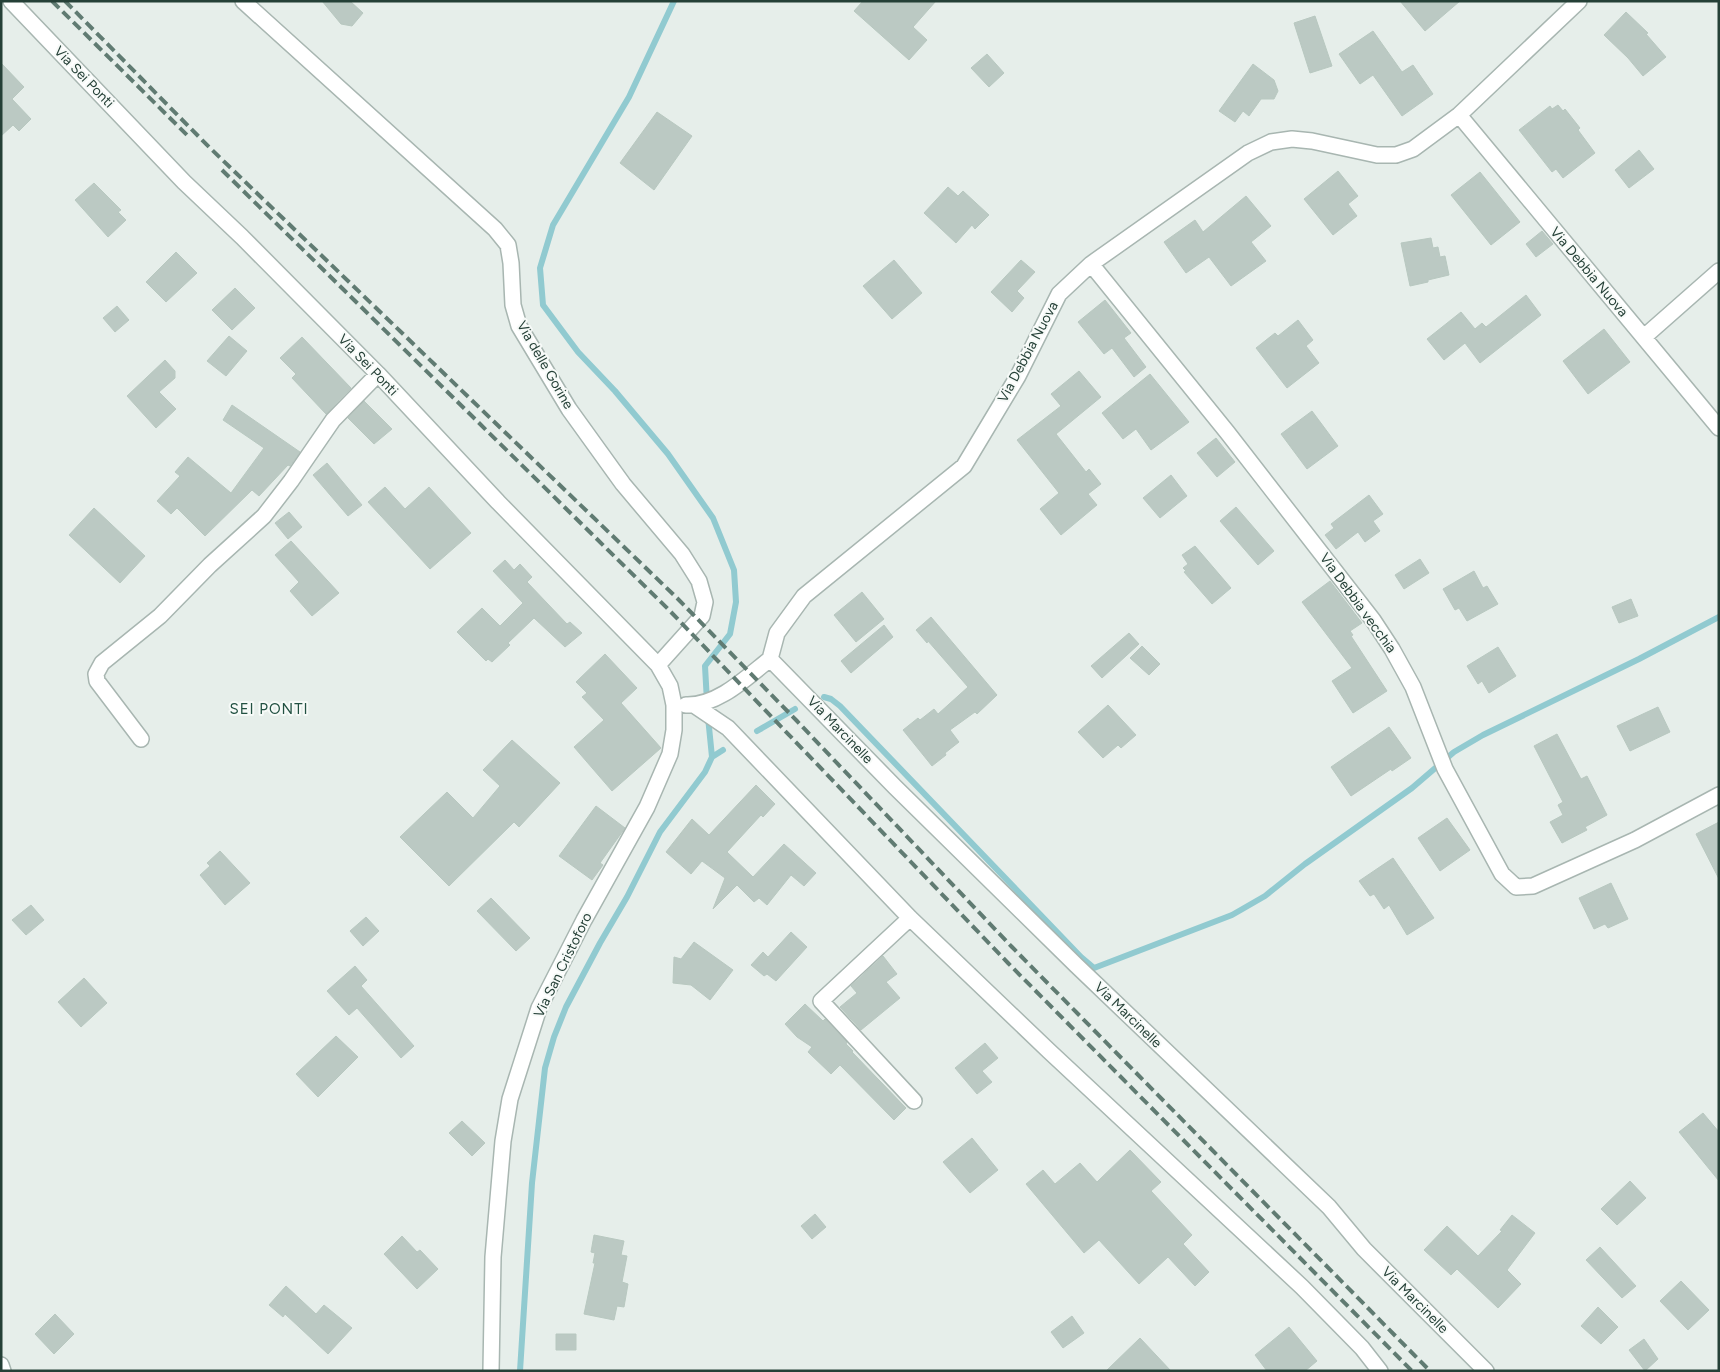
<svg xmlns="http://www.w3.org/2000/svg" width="1720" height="1372" font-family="Figtree,sans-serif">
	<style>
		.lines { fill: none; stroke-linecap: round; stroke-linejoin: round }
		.stream { stroke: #91cad0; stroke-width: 6 }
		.building { fill: #bbc9c3; stroke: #b8c8c0 }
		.street-casing { stroke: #a8b6b1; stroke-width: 18 }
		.street { stroke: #fff; stroke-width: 15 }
		.rail { stroke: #607b72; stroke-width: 4; stroke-dasharray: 10 5; stroke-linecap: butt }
		.labels { text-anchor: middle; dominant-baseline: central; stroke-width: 4; stroke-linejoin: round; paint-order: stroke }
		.street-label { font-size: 14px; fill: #254037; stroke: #f7faf8 }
		.neighbourhood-label { font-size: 15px; letter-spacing: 1px; fill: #225142; stroke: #f7faf8 }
	</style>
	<rect width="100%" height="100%" fill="#e6eeea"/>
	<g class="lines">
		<path class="stream" d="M 674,1 L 629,97 L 553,225 L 540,268 L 543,305 L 578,352 L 615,391 L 668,454 L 713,518 L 734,570 L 736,602 L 730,634 L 705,666 L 707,702
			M 824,697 L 831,699 L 840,706 L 1081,957 L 1094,968 L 1232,915 L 1265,896 L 1305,864 L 1412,788 L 1454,752 L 1483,735 L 1639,659 L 1719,617
			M 757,731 L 795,709
			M 712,757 L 723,750
			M 520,1371 L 532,1183 L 545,1068 L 554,1037 L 566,1007 L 600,943 L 627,897 L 660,832 L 705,772 L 712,757 L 708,717"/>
	</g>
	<path class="building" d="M 322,1 L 350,1 L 363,13 L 352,26 L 341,24 Z
		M 863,1 L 936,1 L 913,27 L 927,40 L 909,60 L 854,11 Z
		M 1400,1 L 1460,1 L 1425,31 Z
		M 1626,12 L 1648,33 L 1646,34 L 1666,57 L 1643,76 L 1628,58 L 1604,35 Z
		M 1315,16 L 1332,66 L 1310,73 L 1294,23 Z
		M 1373,31 L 1402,72 L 1413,65 L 1433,94 L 1402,116 L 1373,75 L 1360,84 L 1339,54 Z
		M 987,54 L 1004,73 L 989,87 L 971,68 Z
		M 1,63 L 24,87 L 12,99 L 31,119 L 19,131 L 13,125 L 1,136 Z
		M 1253,64 L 1274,80 L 1278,91 L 1274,99 L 1261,99 L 1249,116 L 1243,111 L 1235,122 L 1219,111 Z
		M 1558,105 L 1563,111 L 1565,109 L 1580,128 L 1578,130 L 1595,153 L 1563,178 L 1556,169 L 1552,172 L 1519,130 L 1550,106 L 1552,109 Z
		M 657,112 L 692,136 L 654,190 L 620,163 Z
		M 1639,150 L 1654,169 L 1629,188 L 1615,170 Z
		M 1338,171 L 1358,196 L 1348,204 L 1357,216 L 1333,235 L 1304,199 Z
		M 1480,172 L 1520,222 L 1491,245 L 1451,195 Z
		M 94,183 L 121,210 L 118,212 L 126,220 L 108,237 L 75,200 Z
		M 948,187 L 958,196 L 963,191 L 989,215 L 975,229 L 972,225 L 956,243 L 924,213 Z
		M 1246,196 L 1271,226 L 1251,242 L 1266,261 L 1231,286 L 1209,257 L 1186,273 L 1164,242 L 1195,220 L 1203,232 Z
		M 1542,231 L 1553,244 L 1536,257 L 1526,244 Z
		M 1431,238 L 1433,248 L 1438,247 L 1440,257 L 1445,256 L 1449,275 L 1428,280 L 1428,282 L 1410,286 L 1401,243 Z
		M 176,252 L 197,273 L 166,302 L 146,282 Z
		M 894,260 L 922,293 L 892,319 L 863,286 Z
		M 1021,260 L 1035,272 L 1017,291 L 1024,298 L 1012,312 L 991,292 Z
		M 235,288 L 255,308 L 232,330 L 212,310 Z
		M 1526,295 L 1541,315 L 1480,363 L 1465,343 L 1444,360 L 1427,339 L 1461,312 L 1475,329 L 1482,323 L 1486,327 Z
		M 1105,300 L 1131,333 L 1124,338 L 1146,367 L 1134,377 L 1112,348 L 1104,354 L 1078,322 Z
		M 117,306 L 129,320 L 115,332 L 103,318 Z
		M 1298,320 L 1313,340 L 1306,346 L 1319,363 L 1287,388 L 1256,348 L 1275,333 L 1278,336 Z
		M 1604,329 L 1630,362 L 1588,394 L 1563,361 Z
		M 229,336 L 247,351 L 226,376 L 207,361 Z
		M 302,337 L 351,388 L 326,414 L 292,378 L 296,374 L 280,358 Z
		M 165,360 L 175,371 L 175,378 L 159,392 L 176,409 L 156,428 L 127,396 Z
		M 1079,371 L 1101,397 L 1056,434 L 1086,472 L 1089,469 L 1101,484 L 1088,494 L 1097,505 L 1061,535 L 1040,509 L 1059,493 L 1017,440 L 1061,406 L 1051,394 Z
		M 1150,374 L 1189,422 L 1151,450 L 1136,429 L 1123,439 L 1102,413 Z
		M 364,401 L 392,429 L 374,444 L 348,418 Z
		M 232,405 L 300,452 L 290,466 L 288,465 L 259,496 L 252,490 L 205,536 L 177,508 L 171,514 L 157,501 L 180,476 L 175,472 L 188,457 L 231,493 L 264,448 L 223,420 Z
		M 1312,411 L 1338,446 L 1307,469 L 1281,434 Z
		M 1216,438 L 1235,462 L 1217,477 L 1197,453 Z
		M 327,463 L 362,505 L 348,516 L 313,475 Z
		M 1171,475 L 1187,496 L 1160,518 L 1143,498 Z
		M 385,487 L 405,509 L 429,487 L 471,533 L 430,569 L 368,502 Z
		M 1369,495 L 1383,514 L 1373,521 L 1380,531 L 1365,542 L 1358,532 L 1336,549 L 1325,535 L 1334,528 L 1331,524 Z
		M 1236,507 L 1274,551 L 1258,565 L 1220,521 Z
		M 94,508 L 145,556 L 120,583 L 69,535 Z
		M 289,512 L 302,527 L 288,539 L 275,523 Z
		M 291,541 L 339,593 L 312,616 L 290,591 L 299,582 L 275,555 Z
		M 1195,546 L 1231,588 L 1212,604 L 1184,572 L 1186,571 L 1183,568 L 1188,564 L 1182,555 Z
		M 1420,559 L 1429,573 L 1404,589 L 1395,575 Z
		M 505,560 L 514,570 L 520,564 L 532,577 L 527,582 L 567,624 L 570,622 L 582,633 L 565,647 L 534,618 L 508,643 L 510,645 L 492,662 L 488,659 L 486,661 L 457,632 L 482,608 L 500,626 L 523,603 L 493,571 Z
		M 1474,571 L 1483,588 L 1487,586 L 1498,604 L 1467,621 L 1459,608 L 1455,610 L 1443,589 Z
		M 1330,581 L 1362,623 L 1350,631 L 1353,635 L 1351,636 L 1387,691 L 1353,713 L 1332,681 L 1352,668 L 1302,602 Z
		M 862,592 L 884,619 L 856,642 L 834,615 Z
		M 1631,599 L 1638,616 L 1619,623 L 1612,607 Z
		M 931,617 L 997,695 L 977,714 L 975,712 L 950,730 L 959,742 L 945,753 L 946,755 L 932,766 L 903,730 L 918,718 L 920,720 L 934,709 L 938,714 L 968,687 L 928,641 L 927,643 L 916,630 Z
		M 884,625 L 893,637 L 851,673 L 841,661 Z
		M 1129,633 L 1139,644 L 1102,678 L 1091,666 Z
		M 1142,646 L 1160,664 L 1149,675 L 1130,658 Z
		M 1498,647 L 1516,676 L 1489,693 L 1482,681 L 1478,684 L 1467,666 Z
		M 605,654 L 637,688 L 621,703 L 661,748 L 612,791 L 574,747 L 604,720 L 582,697 L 587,693 L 576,682 Z
		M 1108,705 L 1136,735 L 1121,748 L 1118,745 L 1103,758 L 1078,732 Z
		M 1658,707 L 1670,732 L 1630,751 L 1617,726 Z
		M 1389,727 L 1411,758 L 1392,771 L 1391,769 L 1351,796 L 1331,767 Z
		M 1557,734 L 1581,779 L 1587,776 L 1607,815 L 1585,827 L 1587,830 L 1562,843 L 1550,822 L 1563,815 L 1558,805 L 1563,802 L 1534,746 Z
		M 512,740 L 560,783 L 519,827 L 514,822 L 449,886 L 400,837 L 447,792 L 473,818 L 500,786 L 483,770 Z
		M 756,785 L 775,804 L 763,817 L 761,815 L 727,852 L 753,877 L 784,844 L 816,873 L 804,886 L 791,875 L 767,905 L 759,898 L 754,902 L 737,885 L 713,909 L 725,878 L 702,861 L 691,874 L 666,852 L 692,819 L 709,835 Z
		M 596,806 L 625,828 L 600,863 L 603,865 L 592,880 L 559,856 Z
		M 1447,818 L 1470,850 L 1440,871 L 1418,838 Z
		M 1719,822 L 1719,879 L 1696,834 Z
		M 220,851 L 250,883 L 225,905 L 200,875 L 210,866 L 207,863 Z
		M 1393,858 L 1434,918 L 1407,935 L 1389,905 L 1384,909 L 1374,894 L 1370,896 L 1359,881 Z
		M 1611,883 L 1628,919 L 1608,928 L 1605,924 L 1594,929 L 1579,898 Z
		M 491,898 L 530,938 L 516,951 L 477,911 Z
		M 31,905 L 44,920 L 26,935 L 12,920 Z
		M 366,917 L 379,931 L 363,946 L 350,931 Z
		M 791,932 L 807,947 L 776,981 L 767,974 L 764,976 L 751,965 L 763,952 L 768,957 Z
		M 694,942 L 733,970 L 710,1000 L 691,985 L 673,983 L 674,957 L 681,959 Z
		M 883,956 L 897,974 L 886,982 L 900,998 L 861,1030 L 840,1007 L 857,993 L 851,986 Z
		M 355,966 L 367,980 L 361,986 L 414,1046 L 401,1058 L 357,1008 L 349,1015 L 327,991 Z
		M 84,978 L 107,1003 L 81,1027 L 58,1002 Z
		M 805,1004 L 823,1021 L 825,1019 L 847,1042 L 846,1044 L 853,1051 L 852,1052 L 906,1108 L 894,1120 L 840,1065 L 831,1074 L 808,1052 L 812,1047 L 797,1037 L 785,1024 Z
		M 336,1036 L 358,1057 L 318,1097 L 296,1074 Z
		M 985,1043 L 998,1058 L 982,1071 L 992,1082 L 977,1094 L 955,1068 Z
		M 1703,1113 L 1719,1132 L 1719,1181 L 1679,1132 Z
		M 462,1121 L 485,1143 L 472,1156 L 449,1133 Z
		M 972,1138 L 998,1170 L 970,1193 L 943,1162 Z
		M 1130,1150 L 1161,1182 L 1151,1191 L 1192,1235 L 1183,1244 L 1209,1272 L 1195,1286 L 1168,1257 L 1139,1284 L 1099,1240 L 1084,1253 L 1026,1184 L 1043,1170 L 1055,1184 L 1080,1163 L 1097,1182 Z
		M 1630,1181 L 1646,1198 L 1617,1225 L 1601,1209 Z
		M 815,1214 L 826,1227 L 812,1239 L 801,1226 Z
		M 1512,1215 L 1535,1233 L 1507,1270 L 1521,1284 L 1498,1308 L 1457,1269 L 1451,1275 L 1424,1250 L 1447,1226 L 1478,1256 L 1502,1231 L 1500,1230 Z
		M 594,1235 L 624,1241 L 621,1255 L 627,1256 L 622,1282 L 628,1284 L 624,1307 L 617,1306 L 614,1320 L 584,1314 L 595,1263 L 593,1263 L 595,1253 L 591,1252 Z
		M 402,1236 L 417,1252 L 420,1250 L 438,1269 L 417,1289 L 384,1254 Z
		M 1600,1247 L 1636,1286 L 1622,1298 L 1586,1260 Z
		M 1681,1281 L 1709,1310 L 1688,1330 L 1660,1301 Z
		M 286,1286 L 316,1314 L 324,1305 L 352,1328 L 328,1354 L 285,1314 L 283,1317 L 269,1305 Z
		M 1598,1307 L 1618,1327 L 1601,1344 L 1581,1326 Z
		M 55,1314 L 74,1334 L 54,1354 L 35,1334 Z
		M 1072,1316 L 1084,1333 L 1063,1348 L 1051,1332 Z
		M 1289,1327 L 1317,1361 L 1305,1371 L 1267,1371 L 1255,1355 Z
		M 556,1334 L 576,1334 L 576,1350 L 556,1350 Z
		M 1140,1338 L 1171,1371 L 1106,1371 Z
		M 1644,1339 L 1658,1359 L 1645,1371 L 1629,1350 Z"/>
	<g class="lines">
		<g class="street-casing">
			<path id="street" d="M 11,1 L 184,182 L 242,237 L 378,374 L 498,502 L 658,665 L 670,686 L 674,705 L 674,730 L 670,754 L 647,807 L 584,920 L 539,1008 L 510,1099 L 503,1141 L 493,1257 L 491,1371
				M 243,1 L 495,229 L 508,245 L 511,263 L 513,305 L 519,326 L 569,409 L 623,484 L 682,554 L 699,581 L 705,602 L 702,616 L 658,665
				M 1459,115 L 1719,428
				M 1091,264 L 1227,432 L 1373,620 L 1392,649 L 1413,687 L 1445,769 L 1502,874 L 1516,887 L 1533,886 L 1635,840 L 1719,795
				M 1644,337 L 1719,271
				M 770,659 L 777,633 L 804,596 L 964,466 L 1018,376 L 1059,294 L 1091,264 L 1248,153 L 1271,142 L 1292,139 L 1312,141 L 1377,155 L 1396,155 L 1413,149 L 1459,115 L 1579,1
				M 770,659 L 895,787 L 1076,965 L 1329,1207 L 1364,1249 L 1486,1371
				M 686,705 C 718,706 747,677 770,659
				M 694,705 L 728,728 L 910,918 L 1049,1051 L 1302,1287 L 1362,1348 L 1380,1371
				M 141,739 L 97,681 L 96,674 L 102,663 L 160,616 L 210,565 L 264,516 L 291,481 L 333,420 L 378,374
				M 910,918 L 821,1001 L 914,1101
				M 1,1365 L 3,1371"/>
		</g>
		<use href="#street" class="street"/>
		<path class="rail" d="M 52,1 L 187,135
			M 65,1 L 209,147 L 677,598 L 797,721 L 1012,947 L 1430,1371
			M 222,170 L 669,610 L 1008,963 L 1412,1371"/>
	</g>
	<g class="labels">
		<g class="street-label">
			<text transform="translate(84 77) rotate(46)">Via Sei Ponti</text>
			<text transform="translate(1589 272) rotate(50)">Via Debbia Nuova</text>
			<text transform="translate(1028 352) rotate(-62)">Via Debbia Nuova</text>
			<text transform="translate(368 365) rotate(46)">Via Sei Ponti</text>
			<text transform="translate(545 365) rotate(60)">Via delle Gorine</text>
			<text transform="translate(1358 603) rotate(54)">Via Debbia vecchia</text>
			<text transform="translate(840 730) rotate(46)">Via Marcinelle</text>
			<text transform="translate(563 965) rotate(-64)">Via San Cristoforo</text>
			<text transform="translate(1128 1015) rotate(44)">Via Marcinelle</text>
			<text transform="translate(1415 1300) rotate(45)">Via Marcinelle</text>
		</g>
		<g class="neighbourhood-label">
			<text x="269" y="709">SEI PONTI</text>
		</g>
	</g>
	<rect width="1720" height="1372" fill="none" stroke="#254037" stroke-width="5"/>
</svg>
